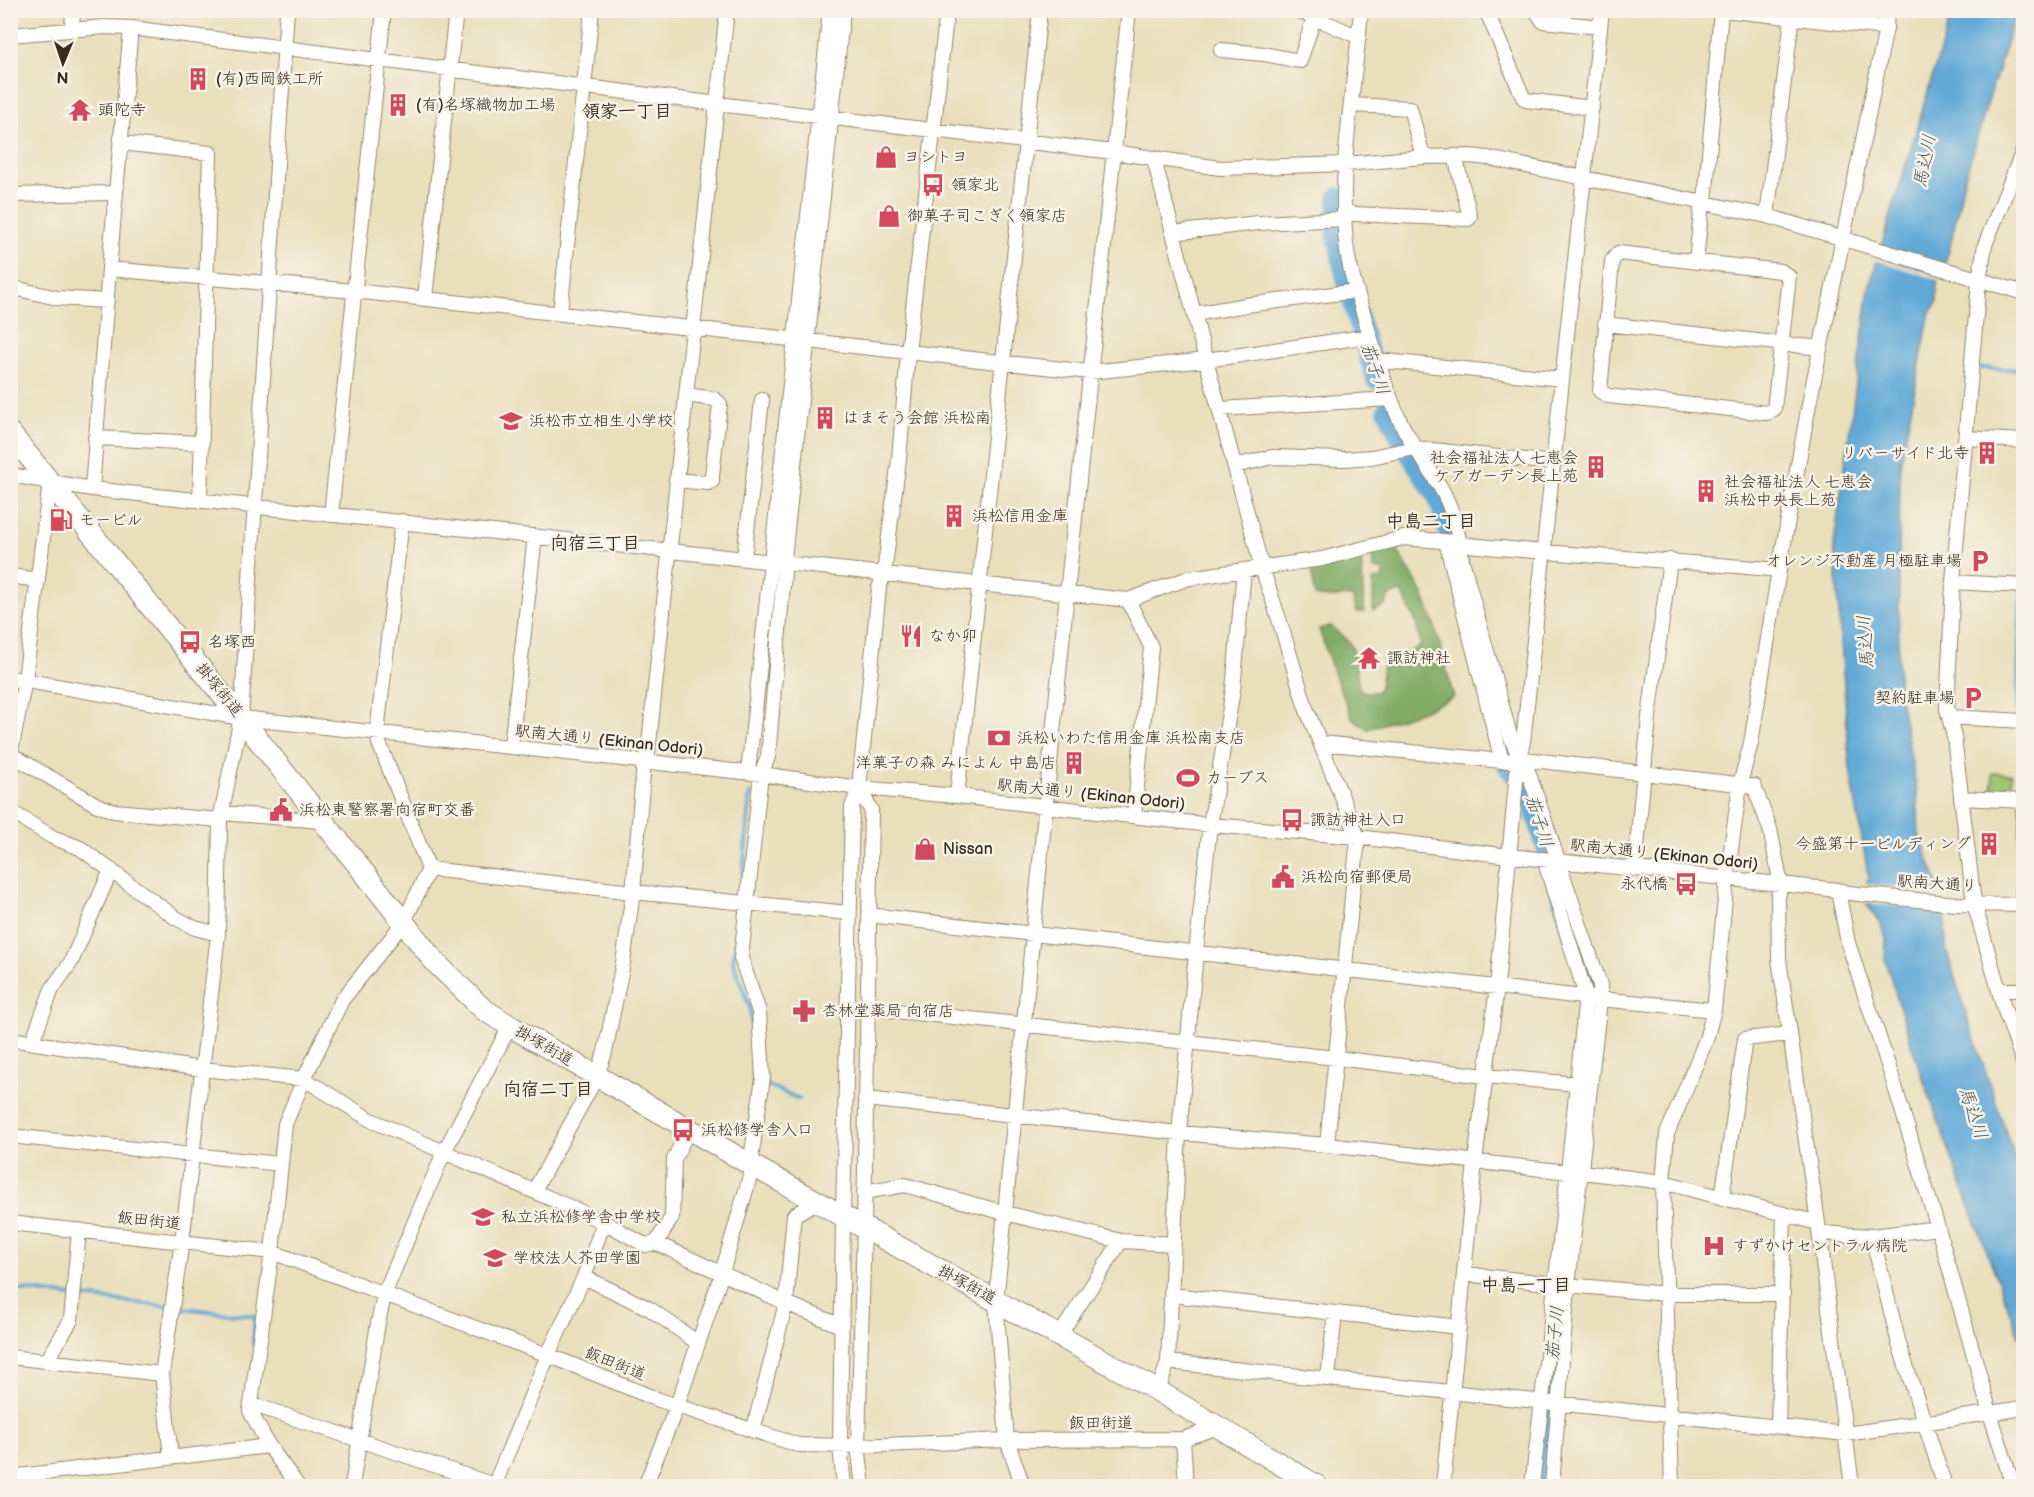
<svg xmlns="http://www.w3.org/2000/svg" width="2034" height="1497" font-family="'Balsamiq Sans','Klee One',sans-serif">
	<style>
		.green { fill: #a0c873; stroke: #6e7948; stroke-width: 1.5 }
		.forest { fill: #80ac65; stroke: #5e6b42; stroke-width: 1.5 }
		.water { fill: #60a9d7; stroke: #4e6a7a; stroke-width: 1.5 }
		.pier { fill: #eadfbb }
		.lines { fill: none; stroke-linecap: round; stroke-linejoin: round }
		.stream { stroke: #60a9d7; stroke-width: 4 }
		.river { stroke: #60a9d7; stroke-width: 22 }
		.minor-casing { stroke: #92846c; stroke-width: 16 }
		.highway-casing { stroke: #92846c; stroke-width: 23 }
		.minor { stroke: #fff; stroke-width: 14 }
		.highway { stroke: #fff; stroke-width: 21 }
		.labels { text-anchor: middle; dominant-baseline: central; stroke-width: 5; stroke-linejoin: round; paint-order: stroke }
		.poi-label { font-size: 16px; fill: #3b2a1e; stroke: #f7f3e8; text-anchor: start }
		.street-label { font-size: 16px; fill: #3b2a1e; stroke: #f7f3e8 }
		.neighbourhood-label { font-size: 18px; font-weight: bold; fill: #3b2a1e; stroke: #f7f3e8 }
		.water-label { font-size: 18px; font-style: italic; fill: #48565f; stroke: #f7f3e8 }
	</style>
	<rect width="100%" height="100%" fill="#f7f3e8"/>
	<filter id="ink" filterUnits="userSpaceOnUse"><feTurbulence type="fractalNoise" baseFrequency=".0167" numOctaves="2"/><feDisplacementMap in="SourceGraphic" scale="12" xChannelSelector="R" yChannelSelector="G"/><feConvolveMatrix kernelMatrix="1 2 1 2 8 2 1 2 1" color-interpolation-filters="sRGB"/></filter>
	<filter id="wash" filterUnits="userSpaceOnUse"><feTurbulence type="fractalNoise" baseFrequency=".008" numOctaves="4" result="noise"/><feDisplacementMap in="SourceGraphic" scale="24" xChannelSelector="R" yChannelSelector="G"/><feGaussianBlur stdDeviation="1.35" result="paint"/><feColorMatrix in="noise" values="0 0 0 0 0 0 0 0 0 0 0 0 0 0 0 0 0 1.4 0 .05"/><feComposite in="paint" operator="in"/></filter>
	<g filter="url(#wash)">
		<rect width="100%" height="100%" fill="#eadfbb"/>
		<path class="green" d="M 1993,773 L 2012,774 L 2011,797 L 1992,796 Z"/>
		<path class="forest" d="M 1395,548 C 1401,554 1402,560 1407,567 C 1434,604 1441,654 1454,697 L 1422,711 L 1368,729 L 1352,718 L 1333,671 L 1319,629 L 1331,626 L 1350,643 L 1354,652 L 1359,689 L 1365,692 L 1377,692 L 1380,687 L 1383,665 L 1421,646 L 1416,623 L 1402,592 L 1389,596 L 1385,606 L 1373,611 L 1373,580 L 1384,579 L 1384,570 L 1373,569 L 1372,559 L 1374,553 Z
			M 1358,558 L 1361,562 L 1362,568 L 1364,612 L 1357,612 L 1352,597 C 1339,595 1328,600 1315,596 L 1311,568 Z"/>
		<path class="water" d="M 1952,11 L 2016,11 L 1964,180 L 1949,251 L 1937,284 L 1937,303 L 1930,312 L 1900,466 L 1898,687 L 1917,791 L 1919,834 L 1937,881 L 1945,916 L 1946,949 L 1967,1017 L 2023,1182 L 2023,1346 L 1966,1197 L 1917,1062 L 1885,960 L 1886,938 L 1880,923 L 1866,904 L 1868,874 L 1850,769 L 1834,544 L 1869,288 Z"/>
		<path class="pier" d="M 1876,256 L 1943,277 L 1941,281 L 1875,260 Z
			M 1864,884 L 1942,892 L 1947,911 L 1863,903 Z"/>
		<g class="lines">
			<path class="stream" d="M 1981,368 L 2024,370
				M 2017,710 L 2024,518
				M 742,888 L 750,793
				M 739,919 L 733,962 L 750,1008 L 755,1080 L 799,1099
				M 10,1289 L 255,1316 L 253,1344
				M 267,1428 L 280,1450"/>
			<path class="river" d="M 1339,198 L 1338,233 L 1343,264 L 1365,343 L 1377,379
				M 1388,410 L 1405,445 L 1438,496 L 1449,529 L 1458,564
				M 1496,712 L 1507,751 L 1508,765 L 1514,773 L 1525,779 L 1527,784 L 1587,973 L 1590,1007
				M 1543,1486 L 1550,1383"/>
		</g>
	</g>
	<g filter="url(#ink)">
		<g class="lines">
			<g class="minor-casing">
				<path id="minor" d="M 1297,10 L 1359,37
					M 1361,10 C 1355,87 1338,166 1346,243 C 1349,274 1362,306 1370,336
					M 1486,10 L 1523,97 L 1526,100 L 1592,108
					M 1540,10 L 1539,15 L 1543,21 L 1600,27
					M 1723,10 L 1886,28
					M 72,30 L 73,10
					M 10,35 L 105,27 L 131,28 L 718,104 L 1113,152 L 1220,168 L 1346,164 L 1423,157 L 1470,156 L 1488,158 L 1767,216 L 2024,293
					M 1221,50 L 1264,54 L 1300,61 L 1314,18
					M 1352,105 L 1410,108 L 1423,157
					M 121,143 L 210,153 L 200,501
					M 2024,148 L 1985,245 L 1979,280 L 1953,582 L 1947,709 L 1954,737 L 1974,903 L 2004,1008 L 2024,1065
					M 1154,159 L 1206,360 L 1262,568 L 1279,619 L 1306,708 L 1358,837 L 1327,1145
					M 10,195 L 116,193
					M 1705,202 L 1721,10
					M 1344,211 L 1353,214 L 1468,219 L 1470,217 L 1455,156
					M 1767,216 L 1793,10
					M 1173,233 L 1258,223 L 1344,219
					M 1618,253 L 1781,271 L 1789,277 L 1774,409 L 1767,413 L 1608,396 L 1600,391 L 1612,261 Z
					M 1696,262 L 1702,202
					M 109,269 L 354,291 L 1090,372 L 1206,360 L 1370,336 C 1379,367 1389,399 1403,427 C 1415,449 1430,469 1442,490 C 1453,510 1460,537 1462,560 L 1510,735 L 1519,757
					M 10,287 L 57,298 L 107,301
					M 425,298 L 456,10
					M 560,313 L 592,10
					M 1194,314 L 1246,305 L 1357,291
					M 1605,324 L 1820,348
					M 1377,360 L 1562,379
					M 1220,409 L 1391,399
					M 95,438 L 201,443
					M 1965,438 L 2024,441
					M 1235,466 L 1272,457 L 1345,459 L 1371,457 L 1415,448 L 1553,463
					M 10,475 L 92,489 L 1128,600 L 1189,578 L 1322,559 L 1403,538 L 1456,542 L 1461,544 C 1566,556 1673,560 1779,570
					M 676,480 L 708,483 L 712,481 L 712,476 L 720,404 L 714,399 L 686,395
					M 92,489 L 109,269 L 131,28
					M 331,515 L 384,10
					M 1446,542 L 1502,761
					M 744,558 L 762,400
					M 10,576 L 38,580
					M 1953,582 L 2024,586
					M 1128,600 L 1151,647 L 1134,816
					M 10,678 L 241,718 L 761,774 L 859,788 L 957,796 L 1210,825 L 1358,837 L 1501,855 L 1838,890 L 1849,893 L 1957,904 L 2024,905
					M 1949,717 L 2024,721
					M 1321,743 L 1502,761 L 1524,759 L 1754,786 L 1770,829 L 1781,885 L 1778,897 L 1779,959 L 1818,1223 L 1852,1486
					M 511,746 L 535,536
					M 10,754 L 97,805 L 114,811 L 220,820
					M 10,756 L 25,680 L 50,482
					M 1524,759 L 1600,985 L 1600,999 L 1568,1285 L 1552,1486
					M 647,762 L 727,10
					M 747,772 L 749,763 L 760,665 L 830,10
					M 859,788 L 871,810 L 864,1227 L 858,1446 L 863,1486
					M 957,796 L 1040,10
					M 1961,798 L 2024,801
					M 10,811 L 52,837 L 80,848 L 176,918 L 195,928 L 218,934
					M 221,813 L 323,821
					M 1635,868 L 1649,717 L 1670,560
					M 429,869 L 633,892 L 849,913
					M 1838,890 L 1848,943 L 1891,1074 L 1938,1228 L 1990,1413 L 2013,1486
					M 2022,904 L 2023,801
					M 869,915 L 1600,999 L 1714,1010
					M 1999,990 L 2024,990
					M 868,1008 L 1336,1058 L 1485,1076 L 1578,1084
					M 10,1039 L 201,1069 L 304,1079 L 371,1120 L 604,1222 L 645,1245 L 656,1243 L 786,1303 L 841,1326
					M 32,1042 L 52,989 L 71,962 L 111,870
					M 865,1099 L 1179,1133 L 1327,1145 L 1568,1172 L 1582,1172 L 1663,1182 L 1818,1223
					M 10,1136 L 280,1164
					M 534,1191 L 597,1076 L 605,1052 L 623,963 L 633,892 L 644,762
					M 864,1192 L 905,1185 L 1005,1213 L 1121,1241 L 1174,1244
					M 1722,1198 L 1745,1039 L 1789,1034
					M 10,1223 L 272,1252 L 548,1355 L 659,1400 L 798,1445 L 858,1446 L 1007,1440 L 1183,1439 L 1218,1427
					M 1819,1233 L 1872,1236 L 1938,1228
					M 1872,1236 L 1899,1344 L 1945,1486
					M 656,1243 L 672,1217 L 674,1159 L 689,1129
					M 1465,1274 L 1555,1284
					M 584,1277 L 650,1309 L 698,1343
					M 1568,1285 L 1666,1294 L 1783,1294
					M 1172,1295 L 1335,1313 L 1328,1379
					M 1335,1313 L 1459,1327
					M 1059,1336 L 1121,1241
					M 10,1357 L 162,1374
					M 47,1361 L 71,1320 L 79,1230
					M 1168,1362 L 1179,1133 L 1196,953 L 1210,825 L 1233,690 L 1244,570
					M 1158,1391 L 1168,1362 L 1846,1434 L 2024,1408
					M 251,1404 L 494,1485
					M 1778,1427 L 1784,1215
					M 753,1431 L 786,1303 L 794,1215 L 818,1201
					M 1183,1439 L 1186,1486
					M 269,1446 L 298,1486
					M 171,1457 L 162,1374 L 182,1242 L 218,934 L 220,820 L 241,718 L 287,10
					M 10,1477 L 269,1446 L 250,1411 L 272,1252 L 285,1124 L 304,1079 L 342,1000 L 404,922 L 429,869 L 379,743 L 377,732 L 402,521
					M 352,1486 L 378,1323 L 385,1292 L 444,1152 L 510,1026
					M 494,1486 L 548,1355 L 584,1277 L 604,1222
					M 645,1486 L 677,1406 L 722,1273 L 753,1166 L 752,1152 L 763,1078 L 759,1012 L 741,958 L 761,774 L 768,757 L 784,573 L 784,558 L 843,10
					M 844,1486 L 840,1446 L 843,1215 L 852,807 L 859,788 L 879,588 L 884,574 L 899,459 L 908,352 L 947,10
					M 1023,1486 L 1007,1440 L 996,1302 L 1067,593 L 1129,10
					M 1443,1486 L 1475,1162 L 1497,986 L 1518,761 L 1523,742 L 1602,10
					M 1532,1486 L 1568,1172 L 1586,996 L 1544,859
					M 1672,1486 L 1663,1182 L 1667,1134 L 1706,1040 L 1714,1010 L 1727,879 L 1740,784 L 1751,743 L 1779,570 L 1810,399 L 1886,28 L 1887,10"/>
			</g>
			<g class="highway-casing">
				<path id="highway" d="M 10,433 L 241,718 L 435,962 L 483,1009 L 510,1026 L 753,1166 L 1158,1391 L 1317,1486"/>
			</g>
			<use href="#minor" class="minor"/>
			<use href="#highway" class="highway"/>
		</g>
	</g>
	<defs>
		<g id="building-bare" transform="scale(1.8)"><path d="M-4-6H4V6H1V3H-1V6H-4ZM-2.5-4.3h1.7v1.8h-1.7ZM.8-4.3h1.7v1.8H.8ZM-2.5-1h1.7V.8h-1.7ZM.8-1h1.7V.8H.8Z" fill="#d1495b" stroke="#f7f3e8" stroke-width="2.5" paint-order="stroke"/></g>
		<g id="temple-bare" transform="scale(1.8)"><path d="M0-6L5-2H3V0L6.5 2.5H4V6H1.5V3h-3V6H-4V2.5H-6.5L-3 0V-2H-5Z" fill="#d1495b" stroke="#f7f3e8" stroke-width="2.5" paint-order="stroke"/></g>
		<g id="shop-bare" transform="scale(1.8)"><path d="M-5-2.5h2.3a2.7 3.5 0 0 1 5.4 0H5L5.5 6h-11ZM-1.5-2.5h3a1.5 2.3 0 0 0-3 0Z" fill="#d1495b" stroke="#f7f3e8" stroke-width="2.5" paint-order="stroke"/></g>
		<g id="bus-bare" transform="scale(1.8)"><path d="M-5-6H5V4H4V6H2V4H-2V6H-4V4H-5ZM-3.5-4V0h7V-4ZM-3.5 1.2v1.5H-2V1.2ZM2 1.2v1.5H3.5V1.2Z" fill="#d1495b" stroke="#f7f3e8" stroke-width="2.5" paint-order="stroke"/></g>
		<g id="school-bare" transform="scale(1.8)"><path d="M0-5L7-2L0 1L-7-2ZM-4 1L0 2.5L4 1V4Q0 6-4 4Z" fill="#d1495b" stroke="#f7f3e8" stroke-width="2.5" paint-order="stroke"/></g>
		<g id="fuel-bare" transform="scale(1.8)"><path d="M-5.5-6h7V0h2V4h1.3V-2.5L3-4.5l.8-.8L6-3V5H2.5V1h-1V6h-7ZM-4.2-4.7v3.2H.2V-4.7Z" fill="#d1495b" stroke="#f7f3e8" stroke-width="2.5" paint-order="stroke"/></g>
		<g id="parking-bare" transform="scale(1.8)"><path d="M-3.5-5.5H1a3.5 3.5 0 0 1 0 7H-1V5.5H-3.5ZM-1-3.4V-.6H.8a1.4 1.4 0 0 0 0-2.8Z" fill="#d1495b" stroke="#f7f3e8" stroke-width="2.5" paint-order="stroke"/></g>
		<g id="restaurant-bare" transform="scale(1.8)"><path d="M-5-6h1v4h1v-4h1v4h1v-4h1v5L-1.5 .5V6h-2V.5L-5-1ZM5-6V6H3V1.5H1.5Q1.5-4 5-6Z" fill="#d1495b" stroke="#f7f3e8" stroke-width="2.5" paint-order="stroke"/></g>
		<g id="bank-bare" transform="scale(1.8)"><path d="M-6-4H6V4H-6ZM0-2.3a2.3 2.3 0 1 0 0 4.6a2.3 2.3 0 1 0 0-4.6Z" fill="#d1495b" stroke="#f7f3e8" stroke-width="2.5" paint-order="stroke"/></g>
		<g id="stadium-bare" transform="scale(1.8)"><path d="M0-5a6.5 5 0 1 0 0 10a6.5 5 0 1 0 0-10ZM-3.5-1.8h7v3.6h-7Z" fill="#d1495b" stroke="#f7f3e8" stroke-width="2.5" paint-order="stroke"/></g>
		<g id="civic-bare" transform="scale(1.8)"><path d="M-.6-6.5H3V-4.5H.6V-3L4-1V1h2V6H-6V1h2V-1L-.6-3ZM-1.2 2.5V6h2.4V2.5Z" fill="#d1495b" stroke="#f7f3e8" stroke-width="2.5" paint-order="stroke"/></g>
		<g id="pharmacy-bare" transform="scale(1.8)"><path d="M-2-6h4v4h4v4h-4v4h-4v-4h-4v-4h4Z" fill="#d1495b" stroke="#f7f3e8" stroke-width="2.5" paint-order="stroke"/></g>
		<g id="hospital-bare" transform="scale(1.8)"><path d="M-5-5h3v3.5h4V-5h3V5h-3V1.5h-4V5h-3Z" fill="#d1495b" stroke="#f7f3e8" stroke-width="2.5" paint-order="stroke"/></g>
	</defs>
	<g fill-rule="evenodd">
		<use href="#building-bare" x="198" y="79"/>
		<use href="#building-bare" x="398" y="105"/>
		<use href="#temple-bare" x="80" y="110"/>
		<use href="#shop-bare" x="886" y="157"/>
		<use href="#bus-bare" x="933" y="185"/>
		<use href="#shop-bare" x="889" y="216"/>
		<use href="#building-bare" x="825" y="418"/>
		<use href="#school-bare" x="511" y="421"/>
		<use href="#building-bare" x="1987" y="453"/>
		<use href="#building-bare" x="1596" y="467"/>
		<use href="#building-bare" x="1706" y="491"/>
		<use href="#building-bare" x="954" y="516"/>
		<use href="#fuel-bare" x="61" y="520"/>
		<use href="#parking-bare" x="1980" y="561"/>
		<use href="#restaurant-bare" x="911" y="636"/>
		<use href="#bus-bare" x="190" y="642"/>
		<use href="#temple-bare" x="1369" y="658"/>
		<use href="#parking-bare" x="1973" y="698"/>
		<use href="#bank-bare" x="999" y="738"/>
		<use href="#building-bare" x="1074" y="763"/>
		<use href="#stadium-bare" x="1188" y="778"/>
		<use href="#civic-bare" x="281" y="810"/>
		<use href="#bus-bare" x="1292" y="820"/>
		<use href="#building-bare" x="1989" y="844"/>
		<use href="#shop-bare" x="925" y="849"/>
		<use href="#civic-bare" x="1283" y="877"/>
		<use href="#bus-bare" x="1686" y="884"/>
		<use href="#pharmacy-bare" x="804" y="1011"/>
		<use href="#bus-bare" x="683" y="1130"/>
		<use href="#school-bare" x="483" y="1217"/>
		<use href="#hospital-bare" x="1714" y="1246"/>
		<use href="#school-bare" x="495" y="1258"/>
	</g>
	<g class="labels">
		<g class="poi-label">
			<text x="216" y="79">(有)西岡鉄工所</text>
			<text x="416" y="105">(有)名塚織物加工場</text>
			<text x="98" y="110">頭陀寺</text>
			<text x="904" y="157">ヨシトヨ</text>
			<text x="951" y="185">領家北</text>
			<text x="907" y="216">御菓子司こぎく領家店</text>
			<text x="843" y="418">はまそう会館 浜松南</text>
			<text x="529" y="421">浜松市立相生小学校</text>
			<text x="1969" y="453" text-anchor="end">リバーサイド北寺</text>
			<text x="1578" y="458" text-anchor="end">社会福祉法人 七恵会<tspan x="1578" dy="18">ケアガーデン長上苑</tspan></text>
			<text x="1724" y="482">社会福祉法人 七恵会<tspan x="1724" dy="18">浜松中央長上苑</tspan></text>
			<text x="972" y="516">浜松信用金庫</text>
			<text x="79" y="520">モービル</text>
			<text x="1962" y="561" text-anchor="end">オレンジ不動産 月極駐車場</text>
			<text x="929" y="636">なか卯</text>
			<text x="208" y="642">名塚西</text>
			<text x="1387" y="658">諏訪神社</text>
			<text x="1955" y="698" text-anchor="end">契約駐車場</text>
			<text x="1017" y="738">浜松いわた信用金庫 浜松南支店</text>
			<text x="1056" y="763" text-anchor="end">洋菓子の森 みによん 中島店</text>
			<text x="1206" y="778">カーブス</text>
			<text x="299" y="810">浜松東警察署向宿町交番</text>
			<text x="1310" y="820">諏訪神社入口</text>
			<text x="1971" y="844" text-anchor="end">今盛第十一ビルディング</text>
			<text x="943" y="849">Nissan</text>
			<text x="1301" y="877">浜松向宿郵便局</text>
			<text x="1668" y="884" text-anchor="end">永代橋</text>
			<text x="822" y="1011">杏林堂薬局 向宿店</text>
			<text x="701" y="1130">浜松修学舎入口</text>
			<text x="501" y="1217">私立浜松修学舎中学校</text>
			<text x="1732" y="1246">すずかけセントラル病院</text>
			<text x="513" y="1258">学校法人芥田学園</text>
		</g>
		<g class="street-label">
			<text transform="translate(219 690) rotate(51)">掛塚街道</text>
			<text transform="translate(609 741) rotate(6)">駅南大通り (Ekinan Odori)</text>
			<text transform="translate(1091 795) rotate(6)">駅南大通り (Ekinan Odori)</text>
			<text transform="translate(1664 855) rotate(6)">駅南大通り (Ekinan Odori)</text>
			<text transform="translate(1937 884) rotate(4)">駅南大通り</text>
			<text transform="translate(544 1046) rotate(30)">掛塚街道</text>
			<text transform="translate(149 1221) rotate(6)">飯田街道</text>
			<text transform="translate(967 1285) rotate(29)">掛塚街道</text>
			<text transform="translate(615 1364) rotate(22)">飯田街道</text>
			<text x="1101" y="1423">飯田街道</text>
		</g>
		<g class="neighbourhood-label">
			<text x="627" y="111">領家一丁目</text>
			<text x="1431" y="521">中島二丁目</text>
			<text x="595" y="543">向宿三丁目</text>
			<text x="548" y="1089">向宿二丁目</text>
			<text x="1526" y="1285">中島一丁目</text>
		</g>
		<g class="water-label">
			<text transform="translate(1925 161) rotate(-79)">馬込川</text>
			<text transform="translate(1375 369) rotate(71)">茄子川</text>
			<text transform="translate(1866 642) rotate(-94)">馬込川</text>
			<text transform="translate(1539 821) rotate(72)">茄子川</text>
			<text transform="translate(1973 1113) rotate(71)">馬込川</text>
			<text transform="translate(1555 1333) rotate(-84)">茄子川</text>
		</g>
	</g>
	<rect width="2034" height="1497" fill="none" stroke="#f7f3e8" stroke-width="36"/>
	<g transform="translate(63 63) rotate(182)" stroke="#f7f3e8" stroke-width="4.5" paint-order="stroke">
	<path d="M0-4.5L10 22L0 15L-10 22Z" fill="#3b2a1e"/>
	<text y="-9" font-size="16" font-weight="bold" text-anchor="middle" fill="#3b2a1e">N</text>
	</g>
</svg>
